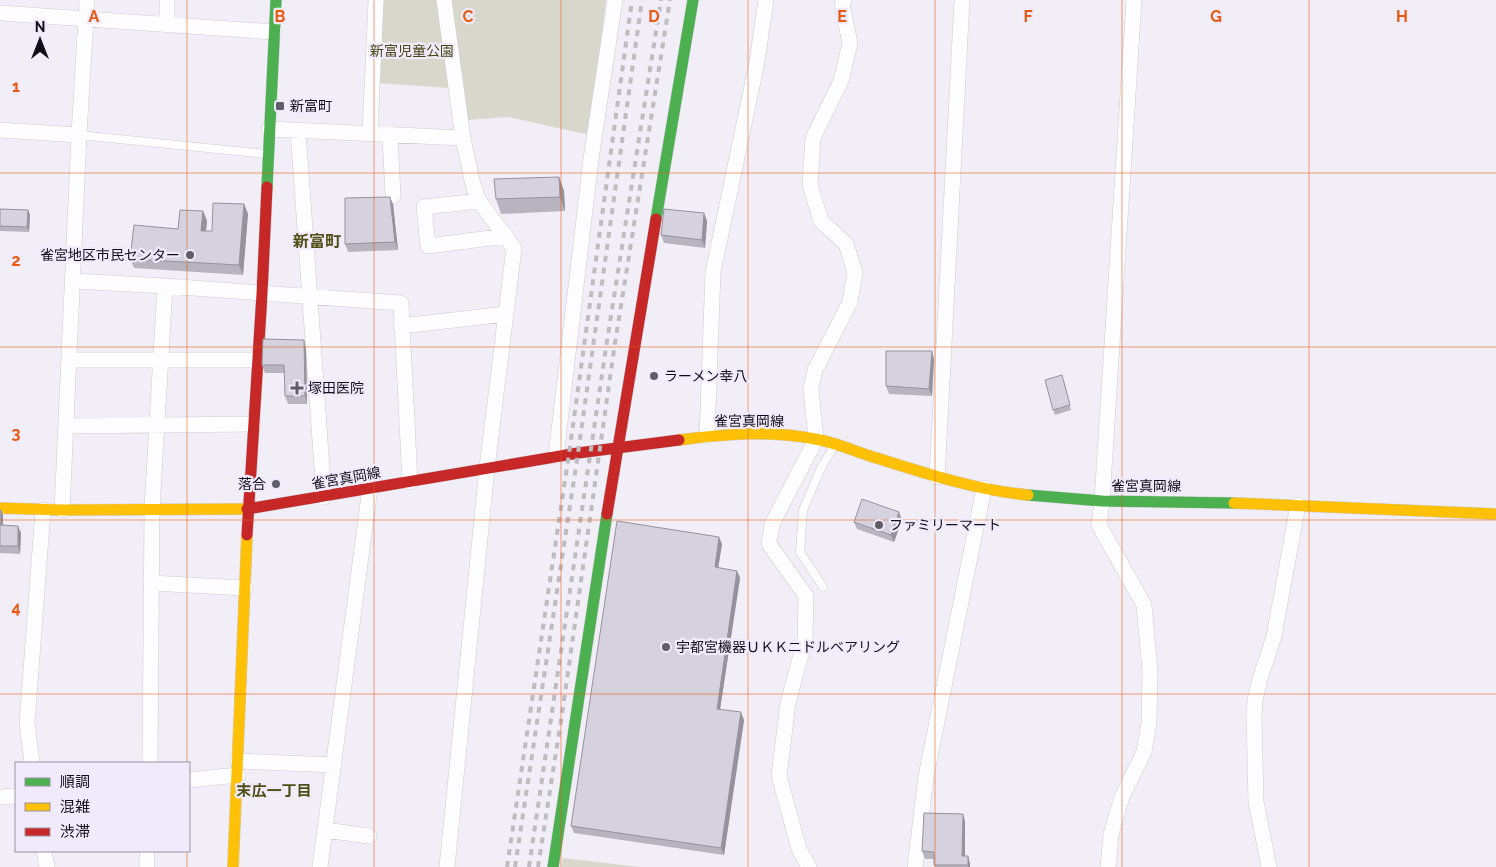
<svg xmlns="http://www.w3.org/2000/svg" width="1496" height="867" font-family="Raleway,'Noto Sans JP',sans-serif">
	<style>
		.green { fill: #d7d7cc }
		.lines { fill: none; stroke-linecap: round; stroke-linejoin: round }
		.lane-casing { stroke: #cecbd3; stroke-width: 9 }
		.street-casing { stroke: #cecbd3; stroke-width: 16 }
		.fast-casing { stroke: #cecbd3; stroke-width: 12 }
		.slow-casing { stroke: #cecbd3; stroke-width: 12 }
		.jam-casing { stroke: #cecbd3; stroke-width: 12 }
		.lane { stroke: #fdfcfe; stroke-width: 8 }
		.street { stroke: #fdfcfe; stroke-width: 15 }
		.fast { stroke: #4caf50; stroke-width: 11 }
		.slow { stroke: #ffc107; stroke-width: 11 }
		.jam { stroke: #c62828; stroke-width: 11 }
		.rail { stroke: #bdbcbf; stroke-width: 4; stroke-dasharray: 6 6; stroke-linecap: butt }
		.wall { fill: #b8b4bf }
		.shaded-wall { fill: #96929b }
		.building { fill: #d6d1de; stroke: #96929b }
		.grid { fill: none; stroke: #e8590c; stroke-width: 1; stroke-opacity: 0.55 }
		.poi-dot { fill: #5f5d65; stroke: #f0eafc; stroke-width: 2 }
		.labels { text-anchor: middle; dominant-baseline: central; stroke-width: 4.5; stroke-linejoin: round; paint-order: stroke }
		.park-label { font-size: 14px; fill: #464814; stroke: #f0eafc }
		.poi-label { font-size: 14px; fill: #110f16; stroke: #f0eafc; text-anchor: start }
		.street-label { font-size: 14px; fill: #110f16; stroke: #f0eafc }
		.neighbourhood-label { font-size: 15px; font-weight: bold; fill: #4d5014; stroke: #f0eafc }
		.quarter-label { font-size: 16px; font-weight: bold; fill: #4d5014; stroke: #f0eafc }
		.grid-label { font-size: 16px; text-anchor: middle; font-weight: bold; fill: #e8590c; stroke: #f0eafc; stroke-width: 4.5; stroke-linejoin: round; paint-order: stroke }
	</style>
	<rect width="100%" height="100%" fill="#f1eef8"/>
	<path class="green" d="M 383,0 L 437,0 L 449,88 L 377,83 Z
		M 450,0 L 606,0 L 590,135 L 508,117 L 466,120 Z
		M 563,858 L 640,867 L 562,867 Z"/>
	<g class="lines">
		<g class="lane-casing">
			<path id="lane" d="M 79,135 L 266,154
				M 823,587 L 800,552 L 803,510 L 820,470 L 834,446"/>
		</g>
		<g class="street-casing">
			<path id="street" d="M 167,0 L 167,24
				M 444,0 L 463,138 L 473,185 L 479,201 L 514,248 L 487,468 L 447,867
				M 0,13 L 274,32
				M 269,129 L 463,138
				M 0,130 L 79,135
				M 298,130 L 324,497
				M 370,133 L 376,0
				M 390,135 L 393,196
				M 479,201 L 424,207 L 428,246 L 506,236
				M 73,281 L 165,286 L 401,303 L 410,482
				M 401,326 L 506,314
				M 69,360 L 258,360
				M 66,426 L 253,424
				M 707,436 L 713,272 L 757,62 L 766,0
				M 556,456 L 591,159 L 615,0
				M 937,477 L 962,0
				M 62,510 L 79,135 L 87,0
				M 151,583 L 245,588
				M 238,761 L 334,765
				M 32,763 L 27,723 L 43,510
				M 150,763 L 152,509 L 165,286
				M 189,780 L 238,775
				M 0,797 L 16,796
				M 325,830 L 369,836
				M 44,851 L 47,867
				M 147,867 L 147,851
				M 320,867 L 370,488
				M 809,867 L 799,849 L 779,776 L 788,703 L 805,640 L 806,596 L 769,544 L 772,524 L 816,439 L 811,389 L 815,370 L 850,302 L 855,272 L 846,244 L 821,221 L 810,185 L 813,138 L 841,81 L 850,43 L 842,5 L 844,0
				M 915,867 L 926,776 L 984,488
				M 1108,867 L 1111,834 L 1122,797 L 1144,752 L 1149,723 L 1150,671 L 1144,605 L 1099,525 L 1102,501 L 1134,0
				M 1269,867 L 1256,802 L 1254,716 L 1255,700 L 1260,679 L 1274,636 L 1298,505"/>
		</g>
		<g class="fast-casing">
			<path id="fast" d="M 267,187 L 276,0
				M 656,219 L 693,0
				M 1028,495 L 1102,501 L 1234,503
				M 553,867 L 607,514"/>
		</g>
		<g class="slow-casing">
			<path id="slow" d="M 679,440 C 724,434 770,430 815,439 C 834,442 852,450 870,456 C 922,472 974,490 1028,495
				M 1234,503 L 1496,514
				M 0,508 L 62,510 L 247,509
				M 233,867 L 247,535"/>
		</g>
		<g class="jam-casing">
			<path id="jam" d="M 247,509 L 578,453 L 679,440
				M 607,514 L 656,219
				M 247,535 L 262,294 L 267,187"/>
		</g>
		<use href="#lane" class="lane"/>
		<use href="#street" class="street"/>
		<use href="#fast" class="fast"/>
		<use href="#slow" class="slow"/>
		<use href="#jam" class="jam"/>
		<path class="rail" d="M 507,867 L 569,454 L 632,0
			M 515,867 L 578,453 L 642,0
			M 529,867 L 607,341 L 661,0
			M 538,867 L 562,714 L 615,343 L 670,0"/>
	</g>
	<path class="wall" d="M 559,177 L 564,191 L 565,211 L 501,214 L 496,199 Z
		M 244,204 L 248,214 L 243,275 L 134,268 L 130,259 L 178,229 L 203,211 L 207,221 L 206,231 L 212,231 Z
		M 393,204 L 398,250 L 348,252 L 345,244 Z
		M 0,209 L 28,210 L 30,215 L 29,232 L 0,231 Z
		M 704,213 L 707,221 L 705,248 L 664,243 L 661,235 Z
		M 306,348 L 307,404 L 288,404 L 285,396 L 284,373 L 265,373 L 262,365 Z
		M 934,359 L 932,396 L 889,394 L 886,386 Z
		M 1064,381 L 1071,410 L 1055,415 L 1053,410 Z
		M 0,510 L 1,510 L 3,515 L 3,525 L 21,533 L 20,554 L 0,553 Z
		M 902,520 L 894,542 L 857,529 L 854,522 Z
		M 722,544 L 718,568 L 737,571 L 740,578 L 720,709 L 744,720 L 724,855 L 574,833 L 571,826 Z
		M 965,821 L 965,856 L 968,856 L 970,864 L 970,867 L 935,867 L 934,859 L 925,859 L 922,851 Z"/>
	<path class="shaded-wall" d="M 559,177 L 564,191 L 565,211 L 560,197 Z
		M 390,197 L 393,204 L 398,250 L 395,242 Z
		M 244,204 L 248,214 L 243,275 L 239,265 Z
		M 28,210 L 30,215 L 29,232 L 27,227 Z
		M 203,211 L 207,221 L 205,240 L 201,231 Z
		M 704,213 L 707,221 L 705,248 L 702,240 Z
		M 304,340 L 306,348 L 307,404 L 305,396 Z
		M 932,351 L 934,359 L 932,396 L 929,389 Z
		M 1,510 L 3,515 L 3,529 L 1,524 Z
		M 899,512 L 902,520 L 894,542 L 891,535 Z
		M 18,526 L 21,533 L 20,554 L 18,546 Z
		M 719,537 L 722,544 L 717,575 L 715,567 Z
		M 737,571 L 740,578 L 719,716 L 717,709 Z
		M 741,712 L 744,720 L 724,855 L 721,848 Z
		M 963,814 L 965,821 L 965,863 L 962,856 Z
		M 968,856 L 970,864 L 970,867 L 968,867 Z"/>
	<path class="building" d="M 559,177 L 560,197 L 496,199 L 494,179 Z
		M 390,197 L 395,242 L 345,244 L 345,198 Z
		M 213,203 L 244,204 L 239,265 L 130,259 L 134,225 L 178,229 L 180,210 L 203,211 L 201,231 L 212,231 Z
		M 0,209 L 28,210 L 27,227 L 0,226 Z
		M 664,209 L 704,213 L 702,240 L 661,235 Z
		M 263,339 L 304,340 L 305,396 L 285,396 L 284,365 L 262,365 Z
		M 886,351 L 932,351 L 929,389 L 886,386 Z
		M 1062,375 L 1070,405 L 1053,410 L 1045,380 Z
		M 862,499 L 899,512 L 891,535 L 854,522 Z
		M 0,510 L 1,510 L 1,524 L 0,524 Z
		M 617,521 L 719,537 L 715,567 L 737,571 L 717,709 L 741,712 L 721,848 L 571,826 Z
		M 0,525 L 18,526 L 18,546 L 0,546 Z
		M 924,813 L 963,814 L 962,856 L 968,856 L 968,865 L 934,865 L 934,852 L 922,851 Z"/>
	<path class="grid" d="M 187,0 L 187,763M 374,0 L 374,867M 561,0 L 561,867M 748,0 L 748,867M 935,0 L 935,867M 1122,0 L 1122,867M 1309,0 L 1309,867M 0,173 L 1496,173M 0,347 L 1496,347M 0,520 L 1496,520M 0,694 L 1496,694M 187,851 L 187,867"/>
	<g class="poi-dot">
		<rect x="275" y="101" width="10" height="10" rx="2.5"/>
		<circle cx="190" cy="255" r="5"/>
		<circle cx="654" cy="376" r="5"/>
		<path d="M294.5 380.5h5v5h5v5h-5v5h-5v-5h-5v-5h5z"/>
		<circle cx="276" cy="484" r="5"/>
		<circle cx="879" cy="525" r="5"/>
		<circle cx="666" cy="647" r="5"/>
	</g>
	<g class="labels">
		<g class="park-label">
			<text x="412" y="51">新富児童公園</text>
		</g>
		<g class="poi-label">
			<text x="290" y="106">新富町</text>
			<text x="180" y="255" text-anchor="end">雀宮地区市民センター</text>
			<text x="664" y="376">ラーメン幸八</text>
			<text x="308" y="388">塚田医院</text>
			<text x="266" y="484" text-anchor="end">落合</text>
			<text x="889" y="525">ファミリーマート</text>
			<text x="676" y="647">宇都宮機器ＵＫＫニドルベアリング</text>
		</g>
		<g class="street-label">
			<text x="749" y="421">雀宮真岡線</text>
			<text transform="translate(346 478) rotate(-10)">雀宮真岡線</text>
			<text x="1146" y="486">雀宮真岡線</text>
		</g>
		<g class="neighbourhood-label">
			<text x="274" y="791">末広一丁目</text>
		</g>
		<g class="quarter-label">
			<text x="317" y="241">新富町</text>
		</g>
	</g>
	<g class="grid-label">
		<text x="94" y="22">A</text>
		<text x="280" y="22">B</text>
		<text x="468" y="22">C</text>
		<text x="654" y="22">D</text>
		<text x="842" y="22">E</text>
		<text x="1028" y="22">F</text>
		<text x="1216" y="22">G</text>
		<text x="1402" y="22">H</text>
		<text x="16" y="92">1</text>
		<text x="16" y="266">2</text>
		<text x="16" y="439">3</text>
		<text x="16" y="613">4</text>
	</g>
	<rect x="15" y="762" width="175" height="90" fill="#f0eafc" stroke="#9792a0"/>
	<rect x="25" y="778" width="25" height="8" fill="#4caf50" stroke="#9792a0"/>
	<text x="60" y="787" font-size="15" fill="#110f16">順調</text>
	<rect x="25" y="803" width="25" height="8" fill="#ffc107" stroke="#9792a0"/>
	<text x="60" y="812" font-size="15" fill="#110f16">混雑</text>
	<rect x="25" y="828" width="25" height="8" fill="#c62828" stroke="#9792a0"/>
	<text x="60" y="837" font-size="15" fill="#110f16">渋滞</text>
	<g transform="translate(40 40)" stroke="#f0eafc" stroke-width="4" paint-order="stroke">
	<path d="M0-4L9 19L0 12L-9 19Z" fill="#110f16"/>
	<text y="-8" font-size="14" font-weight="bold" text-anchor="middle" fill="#110f16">N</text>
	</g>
</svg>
